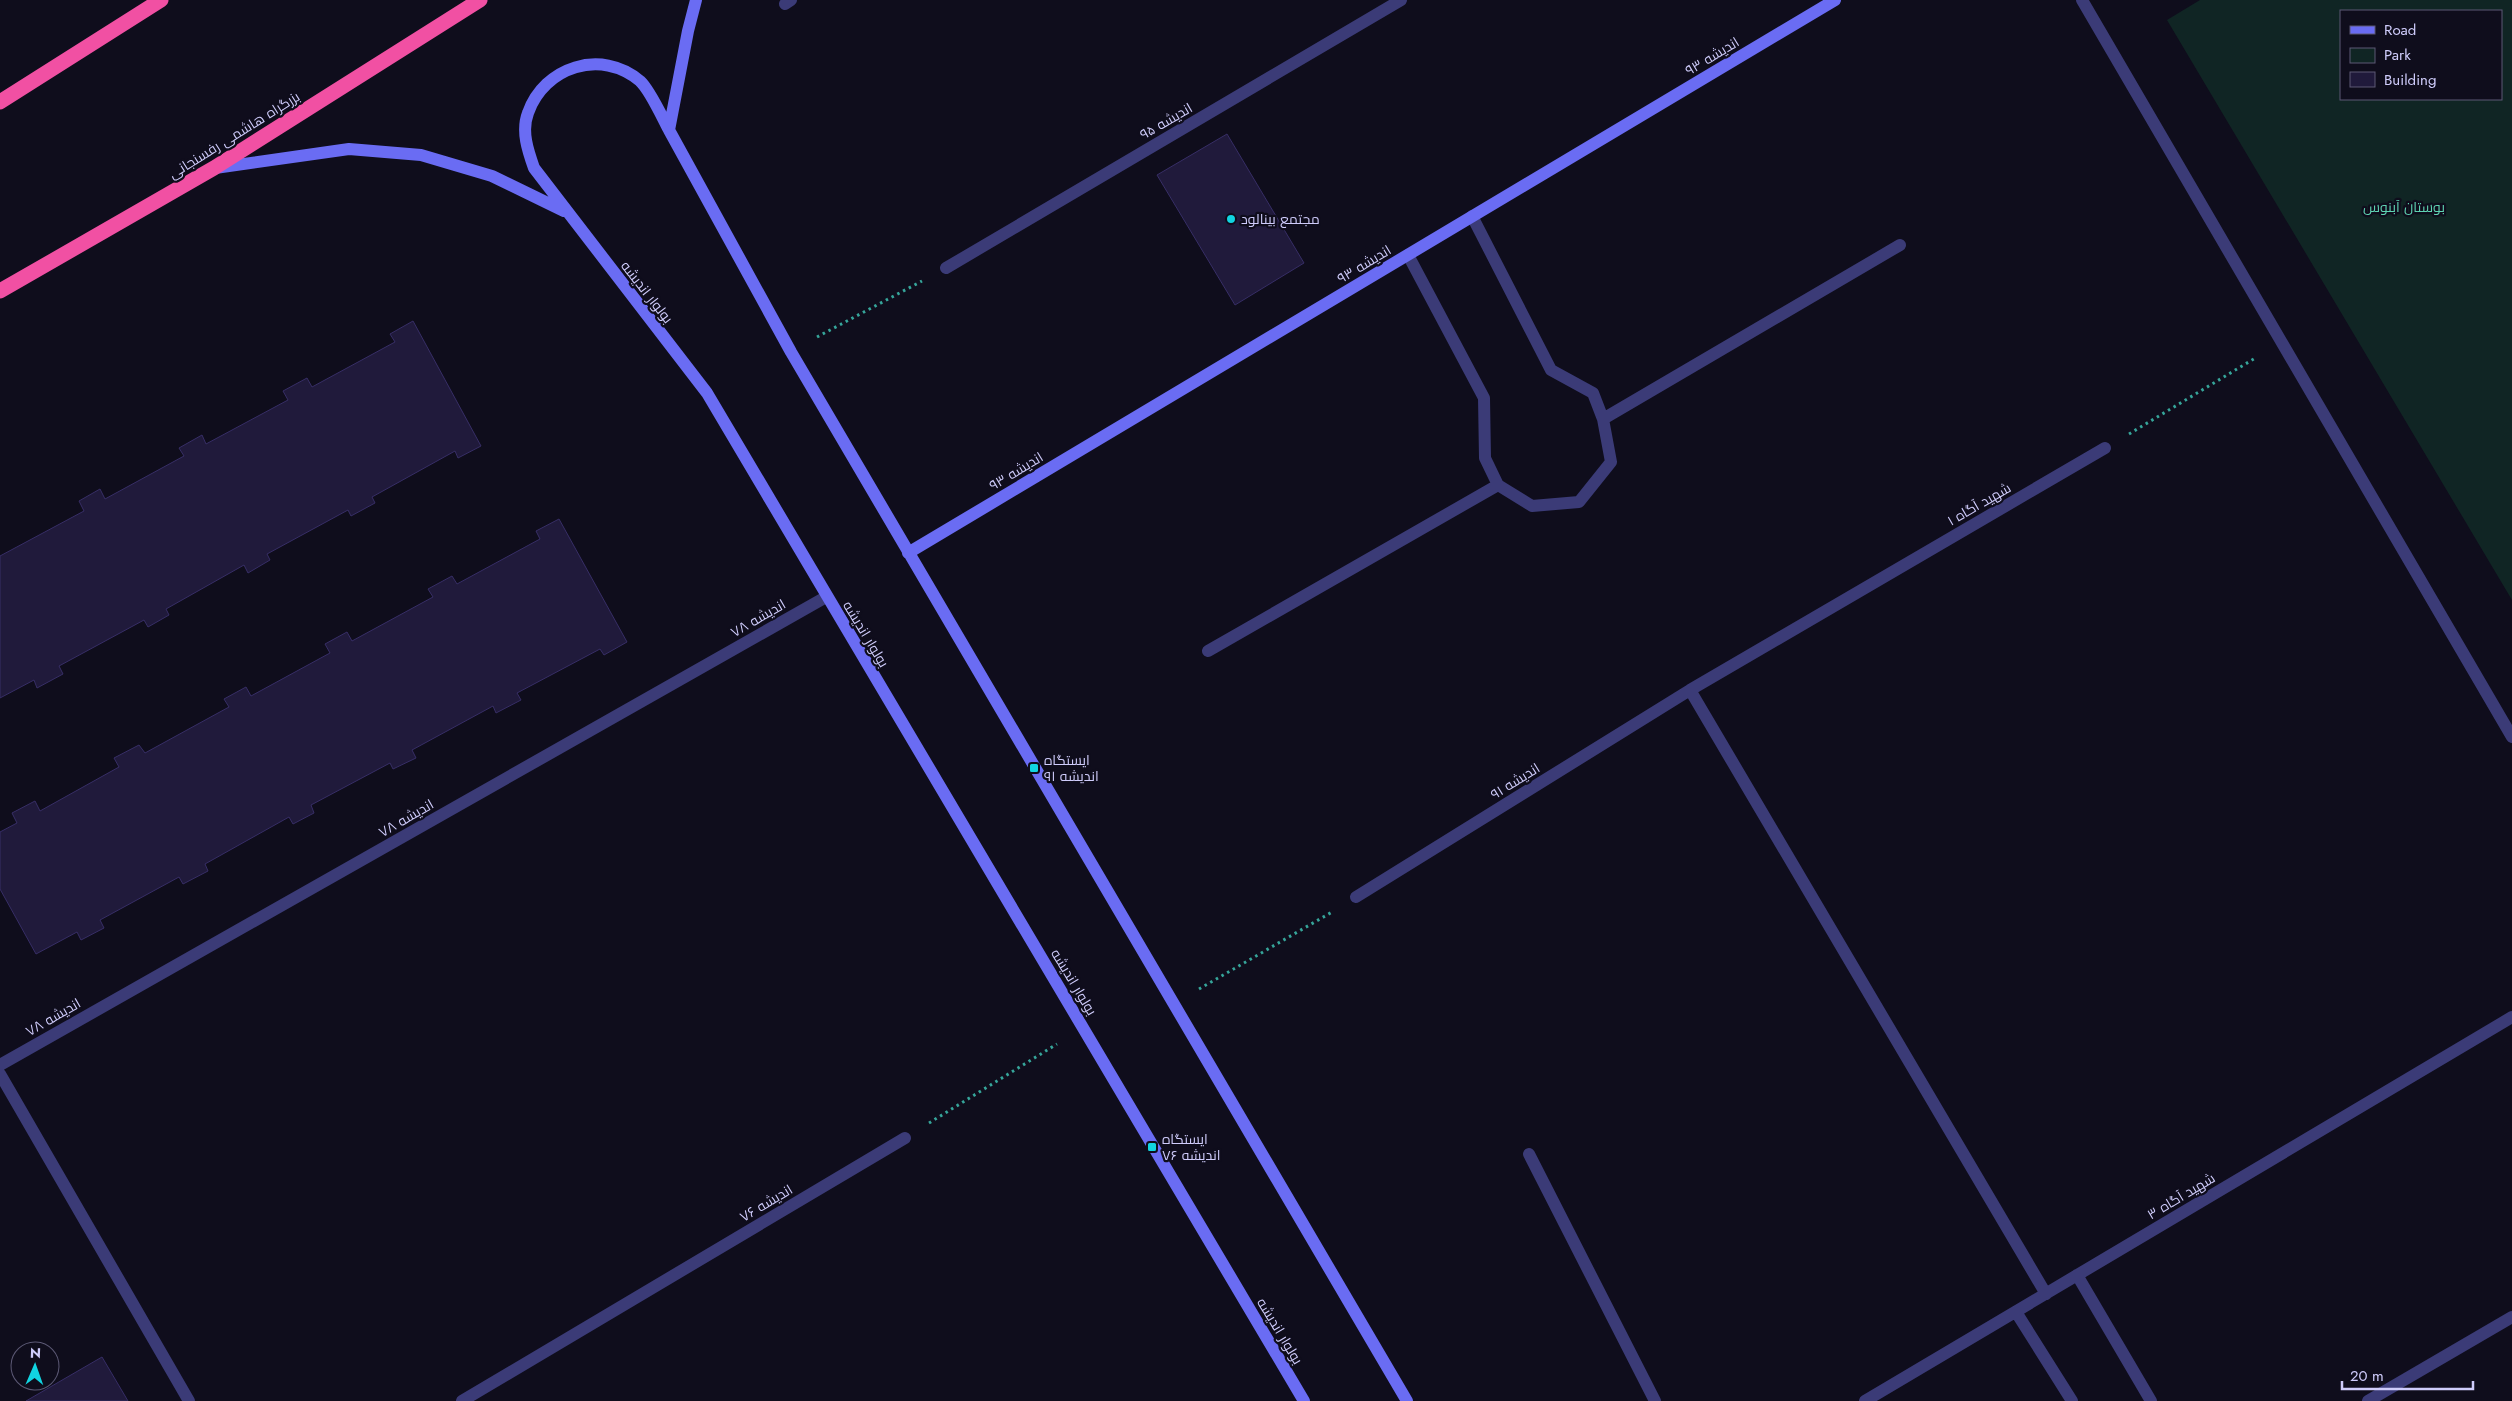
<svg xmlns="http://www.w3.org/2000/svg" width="2512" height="1401" font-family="Jost,Cairo,sans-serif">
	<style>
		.green { fill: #102524; fill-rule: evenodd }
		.building { fill: #201a3b; stroke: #372e66 }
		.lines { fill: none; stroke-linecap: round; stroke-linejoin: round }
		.path { stroke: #36a59a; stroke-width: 3; stroke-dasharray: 2.5 4; stroke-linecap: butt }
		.street { stroke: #3b3b77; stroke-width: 12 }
		.secondary { stroke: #6a6cf3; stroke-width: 12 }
		.highway { stroke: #f150a3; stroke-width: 15 }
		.poi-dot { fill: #11d4e1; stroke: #0f0d1c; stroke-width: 2 }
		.labels { text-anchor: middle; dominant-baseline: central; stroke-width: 4.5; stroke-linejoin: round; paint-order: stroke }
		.street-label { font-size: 14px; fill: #cfccfb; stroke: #0f0d1c }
		.park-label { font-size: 14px; fill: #5fd4b3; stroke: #0f0d1c }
		.poi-label { font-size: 14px; fill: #cfccfb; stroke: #0f0d1c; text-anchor: start }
	</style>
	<rect width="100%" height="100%" fill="#0f0d1c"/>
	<path class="green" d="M 2200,0 L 2512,0 L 2512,600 L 2167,20 ZM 2341,11 L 2501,11 L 2501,99 L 2341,99 Z"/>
	<path class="building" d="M 1227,134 L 1304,263 L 1235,305 L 1157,175 Z
		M 413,321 L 481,446 L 458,458 L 455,451 L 372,497 L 375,503 L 351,516 L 348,510 L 267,554 L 270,560 L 248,573 L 244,565 L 166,609 L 169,615 L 148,627 L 144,620 L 59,666 L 63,674 L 37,688 L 34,680 L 0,698 L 0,556 L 84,511 L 79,501 L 100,489 L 105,499 L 184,456 L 179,448 L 202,435 L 206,444 L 288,400 L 283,391 L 307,378 L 312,387 L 395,342 L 390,334 Z
		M 559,519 L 627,642 L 604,655 L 600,649 L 517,693 L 521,700 L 496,713 L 493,706 L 412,750 L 416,758 L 393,769 L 390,763 L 311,805 L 314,813 L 293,824 L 289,817 L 205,864 L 208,871 L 183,884 L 179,877 L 100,920 L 104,928 L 81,940 L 77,932 L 36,954 L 0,889 L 0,832 L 17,823 L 12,813 L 35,801 L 40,811 L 119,767 L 114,758 L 139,745 L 145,753 L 229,707 L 224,699 L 246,687 L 251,696 L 330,653 L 325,644 L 347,632 L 352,641 L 433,597 L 428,589 L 452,576 L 457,584 L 540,539 L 536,531 Z
		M 102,1357 L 128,1401 L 26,1401 Z"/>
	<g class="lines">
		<path class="path" d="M 817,337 L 922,281
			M 2129,434 L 2257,357
			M 1199,989 L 1332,912
			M 929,1123 L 1057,1044"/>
		<path class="street" d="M 2082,0 L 2512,737
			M 785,4 L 791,0
			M 1408,255 L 1484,398 L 1485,458 L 1498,485 L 1532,506 L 1579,502 L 1611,462 L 1603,419 L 1593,393 L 1551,370 L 1472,216
			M 946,268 L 1401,0
			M 1603,419 L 1900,245
			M 1208,651 L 1498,485
			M 1690,690 L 2046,1294
			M 1356,897 L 1690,690 L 2105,448
			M 0,1065 L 826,597
			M 0,1074 L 189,1401
			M 1529,1154 L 1655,1401
			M 2077,1275 L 2151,1401
			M 2016,1312 L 2072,1401
			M 462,1401 L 905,1138
			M 1865,1401 L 2512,1017
			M 2368,1401 L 2512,1317"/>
		<path class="secondary" d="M 696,0 L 688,31 L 669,130 L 791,352 L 1407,1401
			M 669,130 C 662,117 650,90 640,81 C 601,48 544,67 528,113 C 521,131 528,151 534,168 L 707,393 L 1304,1401
			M 215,168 L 349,149 L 421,155 L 492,176 L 564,211
			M 908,553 L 1835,0"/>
		<path class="highway" d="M 0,102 L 161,0
			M 0,291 L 214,168 L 480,0"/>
	</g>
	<g class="poi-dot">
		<circle cx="1231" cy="219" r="5"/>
		<rect x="1029" y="763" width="10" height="10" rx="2.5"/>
		<rect x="1147" y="1142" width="10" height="10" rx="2.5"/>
	</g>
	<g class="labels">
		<g class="street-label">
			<text transform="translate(1712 56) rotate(-31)">اندیشه ۹۳</text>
			<text transform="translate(1166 121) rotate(-30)">اندیشه ۹۵</text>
			<text transform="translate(234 135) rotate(-32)">بزرگراه هاشمی رفسنجانی</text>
			<text transform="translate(1364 264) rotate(-31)">اندیشه ۹۳</text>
			<text transform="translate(647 292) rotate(52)">بولوار اندیشه</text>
			<text transform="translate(1016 471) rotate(-31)">اندیشه ۹۳</text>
			<text transform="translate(1979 504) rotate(-30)">شهید آگاه ۱</text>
			<text transform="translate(758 618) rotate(-30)">اندیشه ۷۸</text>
			<text transform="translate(866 634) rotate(59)">بولوار اندیشه</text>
			<text transform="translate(1515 781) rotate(-32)">اندیشه ۹۱</text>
			<text transform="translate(406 818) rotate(-30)">اندیشه ۷۸</text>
			<text transform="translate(1074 982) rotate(59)">بولوار اندیشه</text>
			<text transform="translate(53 1017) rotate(-30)">اندیشه ۷۸</text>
			<text transform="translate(2181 1196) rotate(-31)">شهید آگاه ۳</text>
			<text transform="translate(766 1203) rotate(-31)">اندیشه ۷۶</text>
			<text transform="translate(1280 1331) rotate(59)">بولوار اندیشه</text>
		</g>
		<g class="park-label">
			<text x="2404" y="207">بوستان آبنوس</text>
		</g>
		<g class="poi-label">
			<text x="1241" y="219">مجتمع بینالود</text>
			<text x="1044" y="760">ایستگاه<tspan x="1044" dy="16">اندیشه ۹۱</tspan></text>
			<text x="1162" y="1139">ایستگاه<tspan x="1162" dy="16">اندیشه ۷۶</tspan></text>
		</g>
	</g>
	<rect x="2340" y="10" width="162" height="90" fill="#0f0d1c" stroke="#5c5975"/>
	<rect x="2350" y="26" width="25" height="8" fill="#6a6cf3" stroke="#5c5975"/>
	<text x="2384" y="35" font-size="15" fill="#cfccfb">Road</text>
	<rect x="2350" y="48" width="25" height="15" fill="#102524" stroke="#5c5975"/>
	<text x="2384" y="60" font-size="15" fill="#cfccfb">Park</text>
	<rect x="2350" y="72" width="25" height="15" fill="#201a3b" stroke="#5c5975"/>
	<text x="2384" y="85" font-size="15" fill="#cfccfb">Building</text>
	<g transform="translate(35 1366) rotate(2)"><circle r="24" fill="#0f0d1c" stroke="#5c5975"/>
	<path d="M0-4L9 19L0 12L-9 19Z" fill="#11d4e1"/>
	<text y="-8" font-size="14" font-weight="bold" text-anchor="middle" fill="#cfccfb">N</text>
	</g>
	<path d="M2342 1381v8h131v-8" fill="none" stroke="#cfccfb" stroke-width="2.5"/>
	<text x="2350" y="1381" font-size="15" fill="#cfccfb" stroke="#0f0d1c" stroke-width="4" paint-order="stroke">20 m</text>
</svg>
